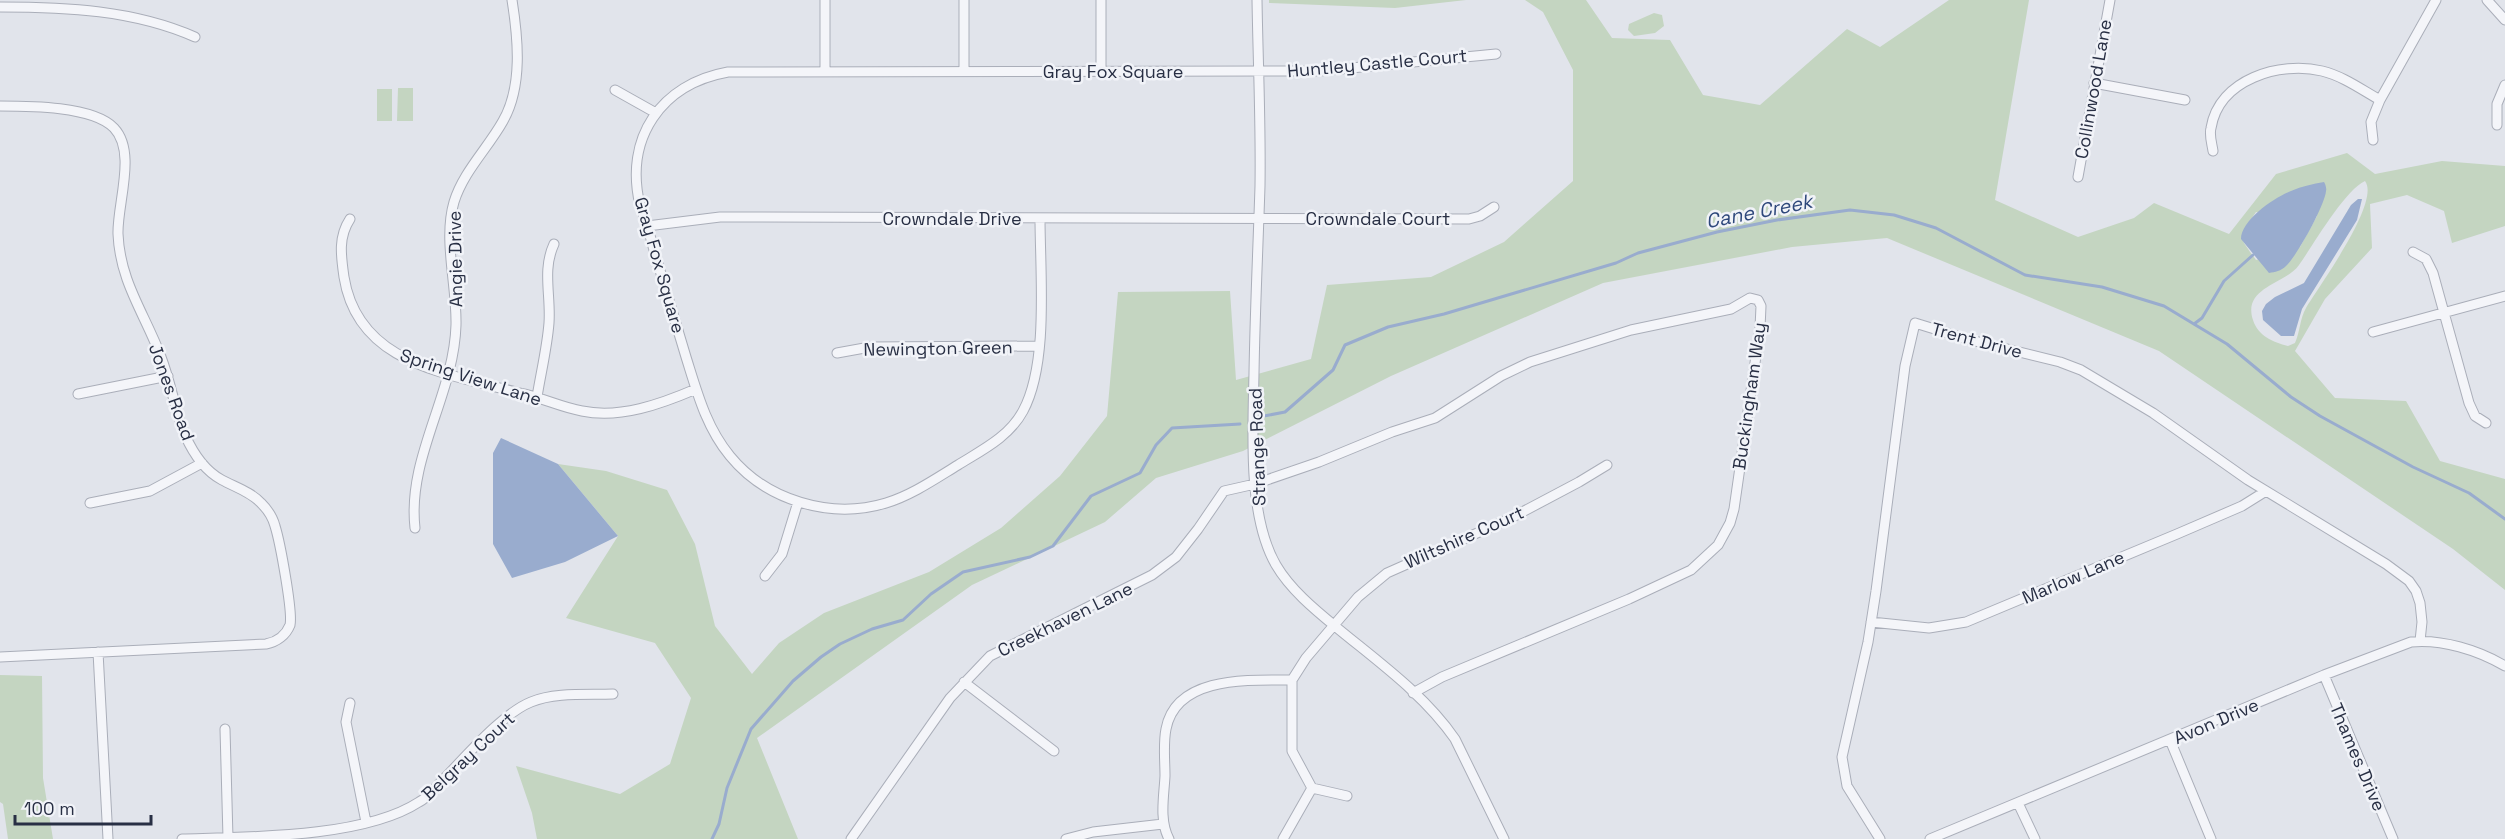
<svg xmlns="http://www.w3.org/2000/svg" width="2505" height="839" font-family="'Space Grotesk',sans-serif">
	<style>
		.green { fill: #c4d5c1; fill-rule: evenodd }
		.water { fill: #99acce }
		.lines { fill: none; stroke-linecap: round; stroke-linejoin: round }
		.stream { stroke: #99acce; stroke-width: 3 }
		.minor-casing { stroke: #aaaeb9; stroke-width: 11 }
		.minor { stroke: #f4f5f9; stroke-width: 9 }
		.labels { text-anchor: middle; dominant-baseline: central; stroke-width: 5; stroke-linejoin: round; paint-order: stroke }
		.street-label { font-size: 18px; fill: #282f44; stroke: #f1f3f8 }
		.water-label { font-size: 20px; font-style: italic; fill: #2e487b; stroke: #f1f3f8 }
	</style>
	<rect width="100%" height="100%" fill="#e1e4eb"/>
	<path class="green" d="M 1269,0 L 1466,0 L 1395,8 L 1269,3 Z
		M 1525,0 L 1586,0 L 1612,38 L 1670,40 L 1703,95 L 1760,105 L 1847,29 L 1880,47 L 1949,0 L 2029,0 L 1995,200 L 2078,237 L 2134,218 L 2154,203 L 2229,234 L 2276,174 L 2347,153 L 2375,174 L 2442,161 L 2505,166 L 2505,226 L 2452,243 L 2444,211 L 2407,195 L 2370,204 L 2372,248 L 2325,299 L 2295,351 L 2335,398 L 2406,401 L 2440,461 L 2505,479 L 2505,590 L 2453,549 L 2159,351 L 1887,238 L 1792,247 L 1603,283 L 1391,376 L 1243,451 L 1156,478 L 1105,522 L 972,585 L 757,738 L 798,839 L 537,839 L 532,813 L 516,766 L 620,794 L 670,764 L 691,698 L 655,643 L 566,618 L 618,536 L 558,464 L 606,471 L 667,490 L 695,544 L 715,626 L 752,674 L 779,643 L 824,613 L 929,572 L 1001,528 L 1060,476 L 1107,416 L 1118,292 L 1230,291 L 1236,380 L 1311,359 L 1327,285 L 1431,277 L 1504,242 L 1573,181 L 1573,70 L 1543,12 ZM 2365,181 C 2381,202 2319,286 2306,308 C 2300,318 2300,332 2295,343 L 2288,346 C 2273,342 2258,336 2253,320 C 2242,287 2286,284 2299,265 C 2314,244 2344,191 2365,181 ZM 2256,212 L 2317,216 L 2300,247 L 2256,260 C 2237,234 2238,239 2256,212 Z
		M 1654,13 L 1662,15 L 1664,26 L 1655,33 L 1634,36 L 1628,30 L 1629,24 Z
		M 398,88 L 413,88 L 413,121 L 397,121 Z
		M 377,89 L 392,89 L 392,121 L 377,121 Z
		M 0,675 L 42,676 L 43,778 L 53,839 L 8,839 L 3,804 L 0,802 Z"/>
	<path class="water" d="M 2324,182 C 2325,183 2327,189 2326,191 C 2325,205 2297,256 2286,266 C 2281,271 2275,272 2269,273 L 2241,239 C 2241,220 2275,197 2291,191 C 2302,186 2313,184 2324,182 Z
		M 2358,199 L 2362,199 L 2357,220 L 2302,309 L 2294,336 L 2281,336 L 2263,320 L 2262,311 L 2266,304 L 2275,297 L 2304,283 L 2351,205 Z
		M 501,438 L 558,464 L 618,536 L 565,562 L 512,578 L 493,544 L 493,453 Z"/>
	<g class="lines">
		<path class="stream" d="M 2194,324 L 2202,318 L 2224,281 L 2253,255
			M 1264,416 L 1285,412 L 1333,370 L 1345,345 L 1388,327 L 1444,314 L 1616,263 L 1638,253 L 1717,232 L 1777,220 L 1850,210 L 1894,215 L 1936,228 L 2025,275 L 2102,287 L 2164,306 L 2227,344 L 2291,397 L 2320,416 L 2413,467 L 2469,493 L 2505,519
			M 712,839 L 719,824 L 727,788 L 751,729 L 793,681 L 821,657 L 840,644 L 872,629 L 903,620 L 931,594 L 963,572 L 1030,557 L 1053,546 L 1091,496 L 1140,473 L 1156,445 L 1172,428 L 1240,424"/>
		<g class="minor-casing">
			<path id="minor" d="M 1101,0 L 1101,71
				M 1257,0 C 1258,62 1261,124 1260,186 C 1258,249 1255,311 1254,373 C 1253,429 1247,515 1276,565 C 1290,589 1314,609 1336,627 C 1377,661 1424,694 1455,739 L 1504,839
				M 2487,0 L 2505,20
				M 0,7 C 66,7 134,10 195,37
				M 964,70 L 964,0
				M 825,71 L 825,0
				M 2094,83 L 2185,100
				M 615,90 L 656,113
				M 0,106 C 29,106 93,106 114,128 C 137,152 117,204 118,234 C 120,282 145,314 161,357 C 171,383 175,410 185,435 C 193,453 205,471 222,480 C 235,487 251,492 261,503 C 268,510 273,518 275,526 C 280,542 293,612 290,625 C 286,635 277,642 266,644 L 0,657
				M 2497,125 L 2497,104 L 2505,85
				M 2373,140 L 2371,122 L 2380,100 L 2436,0
				M 2213,151 C 2212,144 2209,135 2211,128 C 2219,79 2280,61 2322,71 C 2343,76 2362,90 2380,100
				M 2078,177 L 2110,0
				M 1040,218 C 1040,273 1049,363 1023,411 C 1009,437 982,450 958,465 C 935,479 912,495 886,503 C 830,520 766,500 730,456 C 706,427 697,392 686,357 C 676,324 666,291 656,257 C 651,240 647,222 640,205 C 624,138 661,84 728,72 L 1320,71 L 1496,54
				M 350,219 C 338,237 341,256 344,277 C 358,365 448,373 519,393 C 541,397 560,407 582,411 C 620,419 661,404 696,389
				M 647,226 L 720,217 L 1469,219 L 1480,216 L 1494,207
				M 2413,252 L 2426,259 L 2433,273 L 2469,403 L 2475,416 L 2486,423
				M 2373,332 L 2505,296
				M 837,353 L 870,347 L 1038,346
				M 78,394 L 168,376
				M 537,397 C 541,372 547,348 549,323 C 551,295 542,270 554,244
				M 90,503 L 150,491 L 202,463
				M 415,528 C 407,457 454,395 456,325 C 457,286 443,239 454,202 C 463,172 488,148 503,121 C 523,86 518,38 512,0
				M 765,576 L 782,554 L 798,502
				M 1871,622 L 1929,628 L 1966,622 L 2177,534 L 2242,506 L 2266,491
				M 98,652 L 108,839
				M 2324,675 L 2393,839
				M 964,682 L 1054,751
				M 350,703 L 346,722 L 366,822
				M 225,729 L 228,838
				M 2170,740 L 2211,839
				M 1347,796 L 1312,788 L 1292,751 L 1292,680 L 1306,658 L 1358,597 L 1387,573 L 1511,518 L 1579,482 L 1607,465
				M 2018,803 L 2035,839
				M 182,839 C 248,837 364,838 419,802 C 427,798 433,790 439,784 C 463,760 501,714 531,702 C 555,692 588,695 613,694
				M 851,839 L 950,698 L 990,656 L 1152,575 L 1176,557 L 1198,529 L 1224,491 L 1255,484 L 1319,462 L 1392,432 L 1435,418 L 1501,376 L 1530,362 L 1631,330 L 1731,309 L 1750,298 L 1758,300 L 1761,306 L 1760,328 L 1734,509 L 1730,523 L 1718,545 L 1691,570 L 1629,599 L 1442,677 L 1413,693
				M 1066,839 L 1093,832 L 1163,824
				M 1169,839 C 1159,820 1164,796 1165,776 C 1165,761 1163,744 1166,729 C 1176,675 1251,680 1292,680
				M 1283,839 L 1312,788
				M 1880,839 L 1847,786 L 1842,757 L 1868,642 L 1876,591 L 1905,366 L 1915,323 L 1967,339 L 2060,362 L 2081,370 L 2153,413 L 2248,480 L 2386,564 L 2409,581 L 2416,591 L 2420,603 L 2422,622 L 2420,641
				M 1930,839 L 2324,675 L 2411,642 C 2442,639 2478,650 2505,666"/>
		</g>
		<use href="#minor" class="minor"/>
	</g>
	<g class="labels">
		<g class="street-label">
			<text transform="translate(1377 63) rotate(-5)">Huntley Castle Court</text>
			<text x="1113" y="71">Gray Fox Square</text>
			<text transform="translate(2093 89) rotate(-80)">Collinwood Lane</text>
			<text x="952" y="218">Crowndale Drive</text>
			<text x="1378" y="218">Crowndale Court</text>
			<text transform="translate(455 259) rotate(-91)">Angie Drive</text>
			<text transform="translate(660 265) rotate(74)">Gray Fox Square</text>
			<text transform="translate(1977 340) rotate(15)">Trent Drive</text>
			<text transform="translate(938 348) rotate(-1)">Newington Green</text>
			<text transform="translate(471 377) rotate(18)">Spring View Lane</text>
			<text transform="translate(172 392) rotate(70)">Jones Road</text>
			<text transform="translate(1749 396) rotate(-82)">Buckingham Way</text>
			<text transform="translate(1257 447) rotate(-92)">Strange Road</text>
			<text transform="translate(1464 537) rotate(-24)">Wiltshire Court</text>
			<text transform="translate(2073 577) rotate(-23)">Marlow Lane</text>
			<text transform="translate(1065 619) rotate(-26)">Creekhaven Lane</text>
			<text transform="translate(2216 721) rotate(-23)">Avon Drive</text>
			<text transform="translate(468 756) rotate(-43)">Belgray Court</text>
			<text transform="translate(2358 757) rotate(67)">Thames Drive</text>
		</g>
		<g class="water-label">
			<text transform="translate(1759 211) rotate(-11)">Cane Creek</text>
		</g>
	</g>
	<path d="M15 815v9h136v-9" fill="none" stroke="#282f44" stroke-width="3"/>
	<text x="24" y="815" font-size="18" fill="#282f44" stroke="#f1f3f8" stroke-width="4.5" paint-order="stroke">100 m</text>
</svg>
